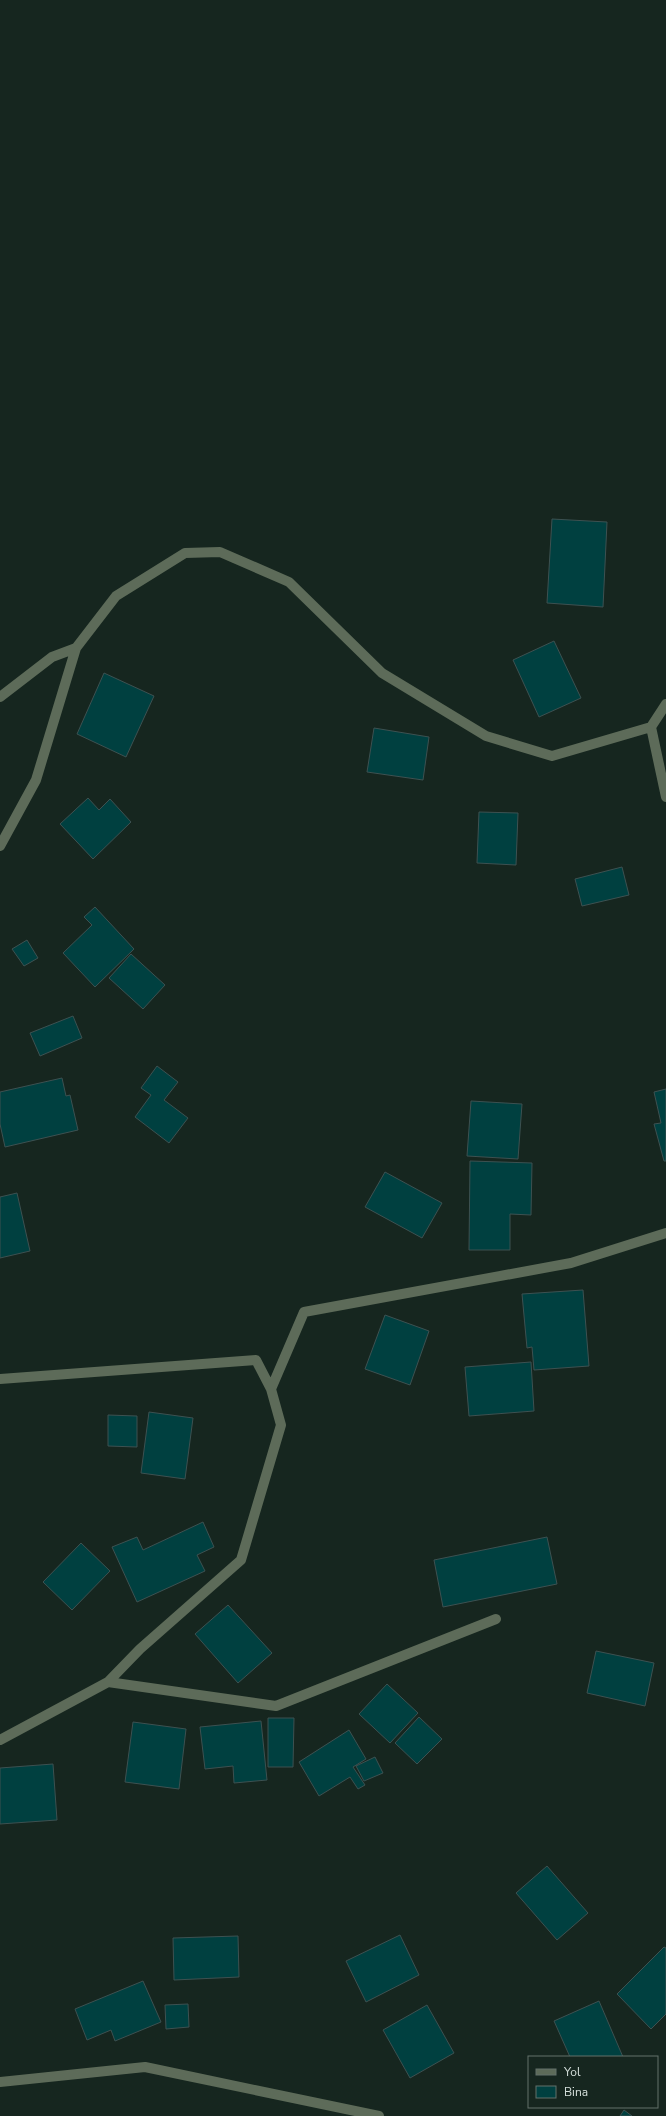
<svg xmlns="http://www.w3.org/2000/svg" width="666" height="2116" font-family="'Nunito Sans',sans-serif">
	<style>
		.building { fill: #004040; stroke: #3d5151 }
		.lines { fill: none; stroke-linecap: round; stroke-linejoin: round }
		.minor { stroke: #5d6b59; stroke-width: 10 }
	</style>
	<rect width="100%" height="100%" fill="#16261f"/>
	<path class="building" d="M 552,519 L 607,522 L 603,607 L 547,603 Z
		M 554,641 L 581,698 L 539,717 L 513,660 Z
		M 104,673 L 154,696 L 126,757 L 77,734 Z
		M 374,728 L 429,737 L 423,780 L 367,772 Z
		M 88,798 L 99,810 L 110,799 L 131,822 L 93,859 L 60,824 Z
		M 479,812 L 518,813 L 516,865 L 477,863 Z
		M 622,867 L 629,895 L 582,906 L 575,879 Z
		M 95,907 L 134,949 L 95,987 L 63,953 L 92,925 L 84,917 Z
		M 27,940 L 38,958 L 24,966 L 12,949 Z
		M 131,954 L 165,985 L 143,1009 L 109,978 Z
		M 73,1016 L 82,1038 L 40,1056 L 30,1033 Z
		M 157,1066 L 178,1082 L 164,1100 L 188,1118 L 169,1143 L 135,1117 L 151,1095 L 141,1088 Z
		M 62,1078 L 66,1096 L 70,1095 L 78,1130 L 5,1147 L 0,1124 L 0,1092 Z
		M 666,1089 L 666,1161 L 664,1161 L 654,1124 L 661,1123 L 654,1092 Z
		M 471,1101 L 522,1104 L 518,1159 L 467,1156 Z
		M 470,1161 L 532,1163 L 531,1215 L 510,1214 L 510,1250 L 469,1250 Z
		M 385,1172 L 442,1203 L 422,1238 L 365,1207 Z
		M 17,1193 L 30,1251 L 0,1258 L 0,1197 Z
		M 583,1290 L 589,1366 L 534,1370 L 532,1347 L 527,1348 L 522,1294 Z
		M 385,1315 L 429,1331 L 410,1385 L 365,1369 Z
		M 531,1362 L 534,1411 L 469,1416 L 465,1367 Z
		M 149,1412 L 193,1418 L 185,1479 L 141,1473 Z
		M 108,1415 L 137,1416 L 137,1447 L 108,1446 Z
		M 203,1522 L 214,1547 L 197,1555 L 205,1571 L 137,1602 L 112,1547 L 137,1537 L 143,1550 Z
		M 547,1537 L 557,1584 L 443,1607 L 434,1560 Z
		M 81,1543 L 110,1571 L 72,1610 L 43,1582 Z
		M 228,1605 L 272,1653 L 238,1683 L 195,1634 Z
		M 596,1651 L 654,1663 L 645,1706 L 587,1693 Z
		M 387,1684 L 418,1713 L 390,1743 L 359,1714 Z
		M 419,1717 L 442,1739 L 417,1764 L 395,1743 Z
		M 268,1718 L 294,1718 L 293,1767 L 268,1767 Z
		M 261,1721 L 267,1780 L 234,1783 L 233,1766 L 205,1769 L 200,1727 Z
		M 133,1722 L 186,1729 L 179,1789 L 125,1782 Z
		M 349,1730 L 366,1759 L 353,1767 L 365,1785 L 358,1789 L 350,1777 L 319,1796 L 299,1762 Z
		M 375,1757 L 383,1773 L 364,1781 L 356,1766 Z
		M 53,1764 L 57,1820 L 0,1824 L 0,1768 Z
		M 547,1866 L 588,1913 L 557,1940 L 516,1893 Z
		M 400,1935 L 419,1975 L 366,2002 L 346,1961 Z
		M 238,1936 L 239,1977 L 174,1980 L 173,1938 Z
		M 664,1947 L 666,1948 L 666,2014 L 651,2029 L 617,1994 Z
		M 143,1981 L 161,2022 L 115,2041 L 111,2030 L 87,2040 L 75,2009 Z
		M 599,2001 L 623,2057 L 570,2057 L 554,2021 Z
		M 188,2004 L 189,2027 L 166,2029 L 165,2005 Z
		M 427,2005 L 454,2053 L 410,2078 L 383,2030 Z
		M 624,2110 L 632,2116 L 620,2116 Z"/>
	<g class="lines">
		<path class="minor" d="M 0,697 L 52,657 L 76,648 L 116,596 L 185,553 L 220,552 L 289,582 L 382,673 L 486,736 L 552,756 L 651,727 L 666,704
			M 651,727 L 666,797
			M 0,846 L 36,780 L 76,648
			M 0,1379 L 256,1360 L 271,1389 L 281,1425 L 241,1560 L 140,1649 L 108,1682 L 0,1740
			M 271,1389 L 304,1312 L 571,1263 L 666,1233
			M 108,1682 L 276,1706 L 496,1619
			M 0,2082 L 145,2067 L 379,2116"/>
	</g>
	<rect x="528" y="2056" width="130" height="52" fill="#16261f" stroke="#63706b"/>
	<rect x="536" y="2069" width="20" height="6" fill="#5d6b59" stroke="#63706b"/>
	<text x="564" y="2076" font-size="12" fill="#d6e0dc">Yol</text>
	<rect x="536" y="2086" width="20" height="12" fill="#004040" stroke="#63706b"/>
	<text x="564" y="2096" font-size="12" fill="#d6e0dc">Bina</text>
</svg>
